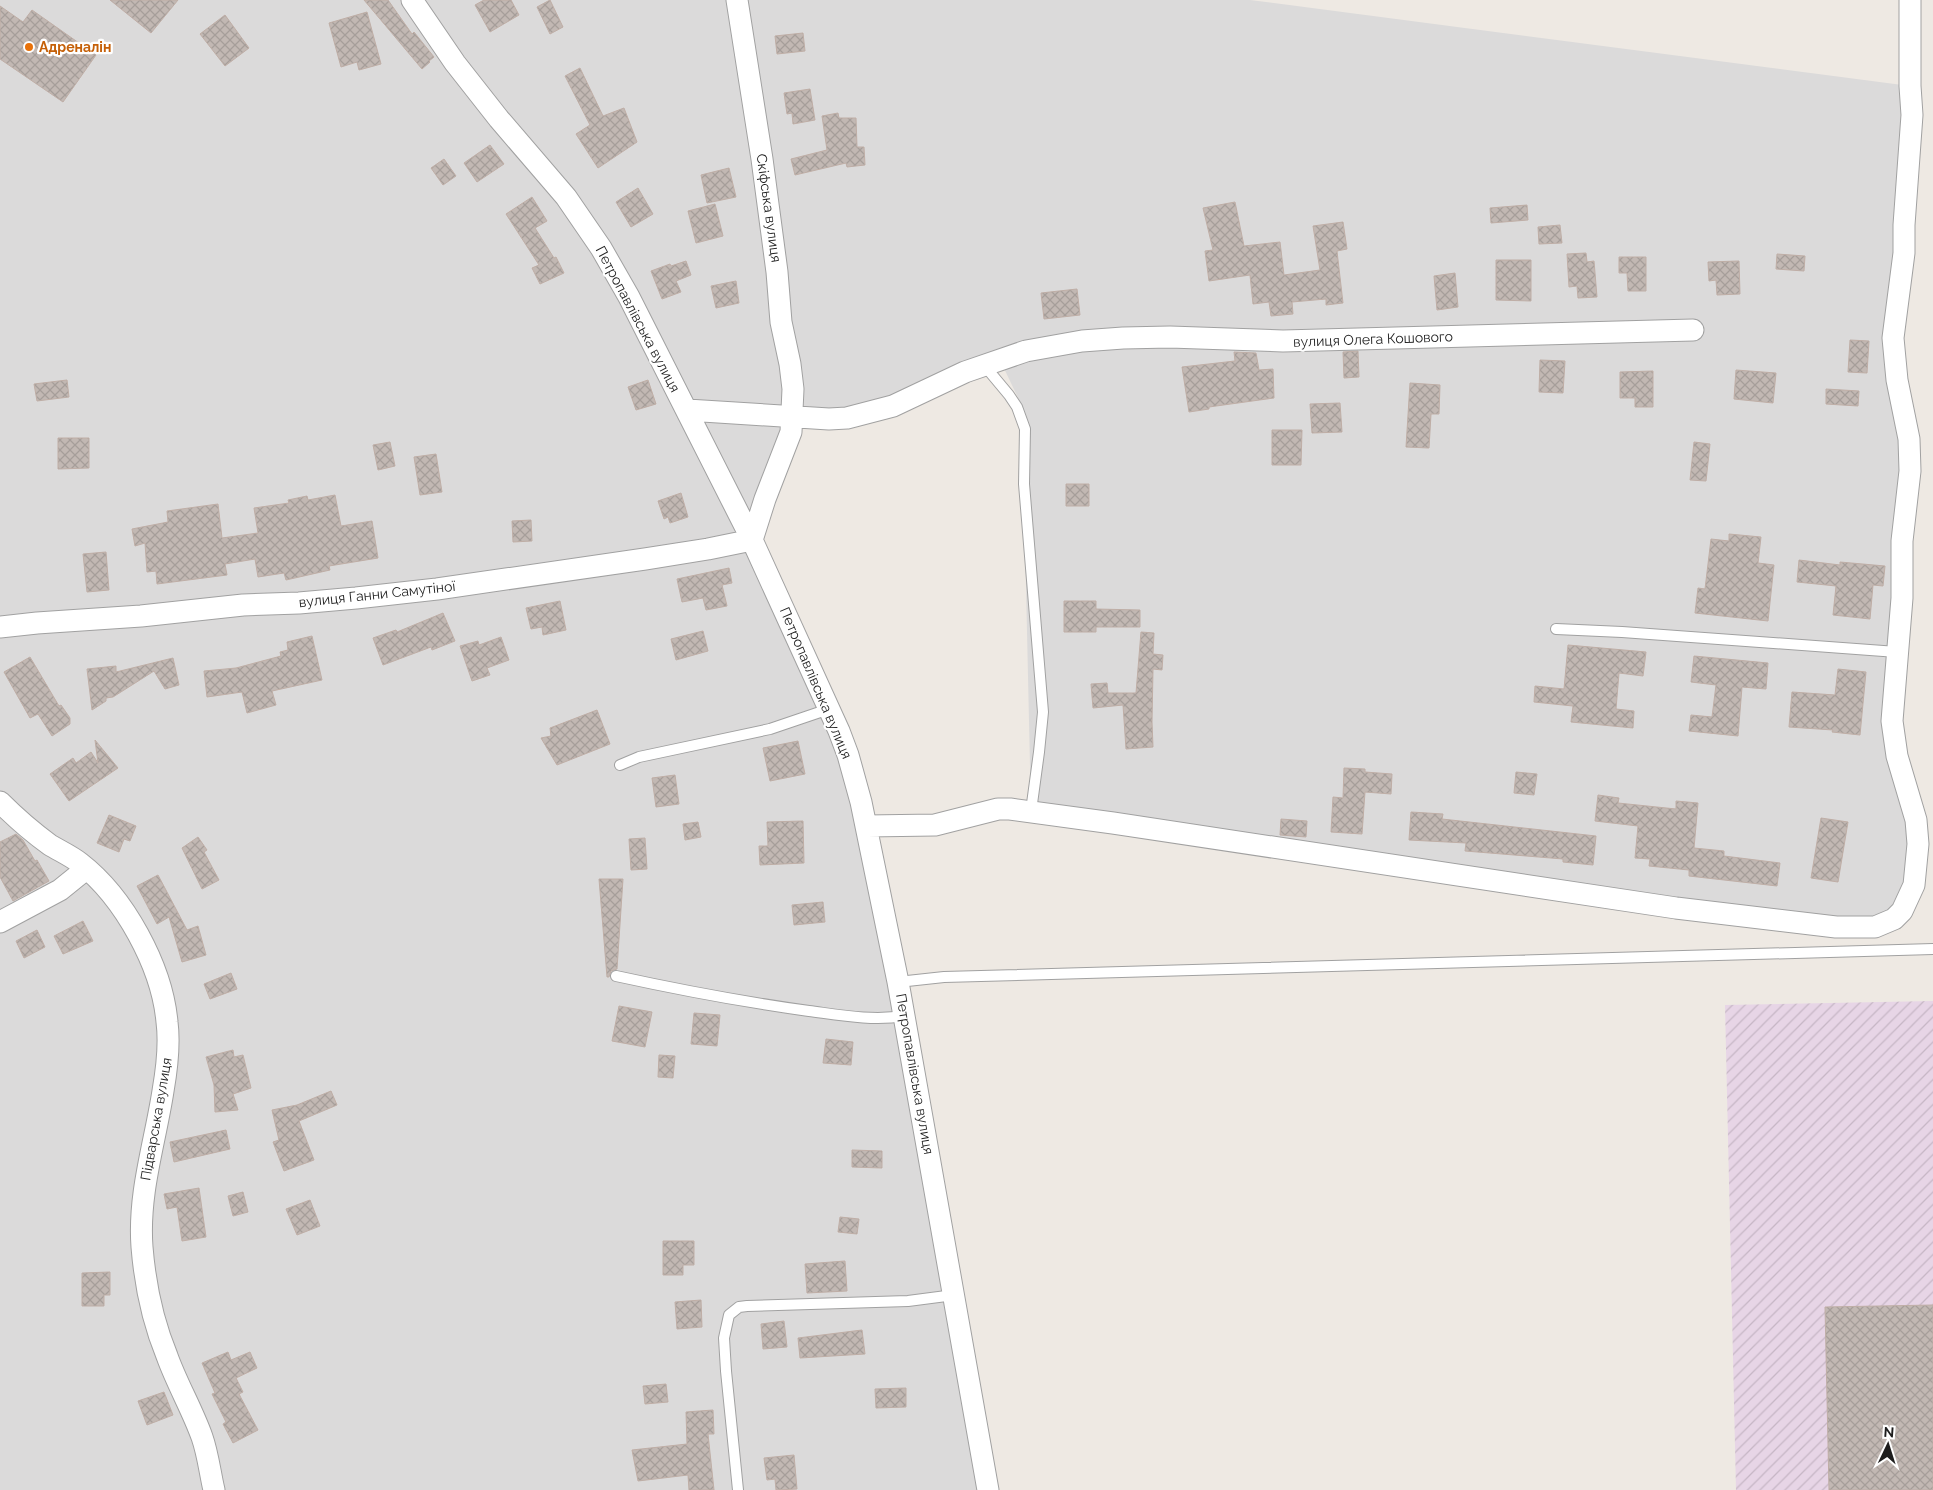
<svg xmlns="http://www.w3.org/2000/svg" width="1933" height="1490" font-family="Raleway,sans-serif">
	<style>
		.residential { fill: #dbdada }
		.industrial { fill: url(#industrial-furrows) }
		.building { fill: url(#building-cross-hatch); stroke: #bfaea6 }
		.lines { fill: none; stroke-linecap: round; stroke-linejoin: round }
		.lane-casing { stroke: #a1a1a1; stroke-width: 12 }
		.street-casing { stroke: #a1a1a1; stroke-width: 23 }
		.lane { stroke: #fff; stroke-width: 10 }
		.street { stroke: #fff; stroke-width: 21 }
		.food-dot { fill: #e8710a; stroke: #fff; stroke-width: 2 }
		.labels { text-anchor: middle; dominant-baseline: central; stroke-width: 4.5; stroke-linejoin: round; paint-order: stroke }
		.food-label { font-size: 14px; font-weight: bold; fill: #c56008; stroke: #fff; text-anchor: start }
		.street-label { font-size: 14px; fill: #1d1d1d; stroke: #fff }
	</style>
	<defs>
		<pattern id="industrial-furrows" width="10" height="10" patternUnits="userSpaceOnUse" patternTransform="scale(1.25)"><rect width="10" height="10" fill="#e7d5e6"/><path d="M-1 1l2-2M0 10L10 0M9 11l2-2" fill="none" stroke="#c6b6c5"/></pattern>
		<pattern id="building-cross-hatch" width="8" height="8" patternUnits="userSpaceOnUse" patternTransform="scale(1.25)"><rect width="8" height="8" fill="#c2b8b3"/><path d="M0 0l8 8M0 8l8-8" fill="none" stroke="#a69e9a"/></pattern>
	</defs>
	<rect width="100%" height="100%" fill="#eee9e3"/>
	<path class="residential" d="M 0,0 L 1250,0 L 1910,86 L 1900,397 L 1901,772 L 1914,885 L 1875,927 L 1031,811 L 1022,406 L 1000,360 L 920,395 L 793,417 L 752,540 L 839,731 L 988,1490 L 0,1490 Z"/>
	<path class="industrial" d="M 1933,1001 L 1933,1490 L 1736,1490 L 1725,1005 Z"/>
	<path class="building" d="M 110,0 L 178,0 L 151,33 Z
		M 364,0 L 388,0 L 412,34 L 414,32 L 434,57 L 429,61 L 430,62 L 422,69 Z
		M 484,0 L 511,0 L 519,15 L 490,32 L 475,5 Z
		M 550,0 L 563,27 L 550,34 L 537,7 Z
		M 0,6 L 23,22 L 32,10 L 96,55 L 63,102 L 0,59 Z
		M 367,12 L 381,64 L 359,70 L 357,62 L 341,67 L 329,23 Z
		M 225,15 L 249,48 L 225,66 L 200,34 Z
		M 803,33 L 805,51 L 777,54 L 775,36 Z
		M 580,68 L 603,116 L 624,108 L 637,142 L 598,168 L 576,134 L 590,125 L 565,76 Z
		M 810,89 L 815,120 L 793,124 L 792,113 L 787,114 L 784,93 Z
		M 838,113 L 839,118 L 856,118 L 857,147 L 864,147 L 865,165 L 847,167 L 846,163 L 795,175 L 791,159 L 827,150 L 822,116 Z
		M 490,145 L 504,164 L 477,182 L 464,163 Z
		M 444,159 L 456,176 L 443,185 L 431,168 Z
		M 729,168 L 736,197 L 707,203 L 701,175 Z
		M 638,188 L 653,214 L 631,227 L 616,202 Z
		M 532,197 L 547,221 L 535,228 L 554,258 L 556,257 L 564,273 L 540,284 L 532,268 L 539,265 L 506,214 Z
		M 1235,202 L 1244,246 L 1280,242 L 1284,275 L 1320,270 L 1313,226 L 1343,222 L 1347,249 L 1337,251 L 1343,303 L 1326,305 L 1326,299 L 1292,302 L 1293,314 L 1271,316 L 1269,302 L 1253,304 L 1250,275 L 1209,281 L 1205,251 L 1213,250 L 1203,208 Z
		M 715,204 L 723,236 L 696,243 L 688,211 Z
		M 1527,205 L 1528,220 L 1491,223 L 1490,208 Z
		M 1560,225 L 1562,243 L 1539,244 L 1538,227 Z
		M 1586,253 L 1587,262 L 1594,261 L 1597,297 L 1578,298 L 1577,286 L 1569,287 L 1567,254 Z
		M 1777,254 L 1805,256 L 1804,271 L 1776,269 Z
		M 1619,257 L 1646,257 L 1646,291 L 1628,291 L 1627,273 L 1619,273 Z
		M 1496,260 L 1531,260 L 1531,301 L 1496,300 Z
		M 686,261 L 691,275 L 676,281 L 681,292 L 662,299 L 651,271 L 670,264 L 671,266 Z
		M 1739,261 L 1740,294 L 1717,295 L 1716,280 L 1709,281 L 1708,262 Z
		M 1455,273 L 1458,307 L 1437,310 L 1434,276 Z
		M 736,281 L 739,303 L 716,308 L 711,286 Z
		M 1077,289 L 1080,315 L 1044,319 L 1041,293 Z
		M 1850,340 L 1869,341 L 1867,373 L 1848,372 Z
		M 1358,351 L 1359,377 L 1344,378 L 1343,352 Z
		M 1234,352 L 1256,353 L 1259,370 L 1273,369 L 1274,398 L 1209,407 L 1209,409 L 1189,412 L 1182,367 L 1235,361 Z
		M 1540,360 L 1565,361 L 1563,393 L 1539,392 Z
		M 1736,370 L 1776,373 L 1773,403 L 1734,399 Z
		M 1653,371 L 1653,407 L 1635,407 L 1635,398 L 1620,398 L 1620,372 Z
		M 67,380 L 69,397 L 37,401 L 34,384 Z
		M 648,380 L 656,404 L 636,410 L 628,387 Z
		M 1410,383 L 1440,385 L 1439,414 L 1431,414 L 1429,448 L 1406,447 Z
		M 1826,389 L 1859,391 L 1858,406 L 1826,404 Z
		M 1340,403 L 1342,432 L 1312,433 L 1310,404 Z
		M 1272,430 L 1302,430 L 1301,465 L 1272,465 Z
		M 58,438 L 89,438 L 89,468 L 58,469 Z
		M 390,442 L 395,466 L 378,470 L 373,445 Z
		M 1694,442 L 1710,444 L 1706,481 L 1690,480 Z
		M 436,454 L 442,492 L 420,495 L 414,457 Z
		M 1066,484 L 1089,484 L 1089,506 L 1066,506 Z
		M 681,493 L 688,517 L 670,523 L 668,517 L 664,519 L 658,501 Z
		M 335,495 L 341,526 L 372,521 L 378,558 L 329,566 L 330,570 L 286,580 L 284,573 L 258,577 L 255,559 L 225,564 L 227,575 L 157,584 L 156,571 L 147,572 L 145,543 L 135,546 L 132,529 L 168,522 L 167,511 L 218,504 L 222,538 L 258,533 L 254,508 L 289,503 L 288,500 L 307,496 L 308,500 Z
		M 531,520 L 532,541 L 513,542 L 512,521 Z
		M 1729,534 L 1761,537 L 1758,563 L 1774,565 L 1768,621 L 1695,613 L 1698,588 L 1705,589 L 1711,539 L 1729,541 Z
		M 106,552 L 109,590 L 87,592 L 83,554 Z
		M 1799,560 L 1840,565 L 1840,562 L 1885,566 L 1883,586 L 1873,585 L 1870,619 L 1833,615 L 1836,586 L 1797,582 Z
		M 729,568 L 732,583 L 722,585 L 727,606 L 706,610 L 703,598 L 682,602 L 677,579 Z
		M 560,601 L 566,630 L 543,635 L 542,627 L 531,629 L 526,608 Z
		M 1064,601 L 1096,601 L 1096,609 L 1140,610 L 1140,627 L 1096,627 L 1096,632 L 1064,632 Z
		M 443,613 L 455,641 L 432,650 L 431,647 L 383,665 L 373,638 L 396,630 L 397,632 Z
		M 703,631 L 708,651 L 676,660 L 671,639 Z
		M 1141,632 L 1154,633 L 1153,654 L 1163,655 L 1162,670 L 1153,669 L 1152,722 L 1153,747 L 1126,749 L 1123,705 L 1093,708 L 1091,684 L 1107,683 L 1108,693 L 1136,693 Z
		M 312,636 L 322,680 L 272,691 L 276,705 L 247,713 L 242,692 L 207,697 L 204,671 L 236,668 L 281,656 L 280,652 L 288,650 L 287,642 Z
		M 501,637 L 509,660 L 487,668 L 490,675 L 472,681 L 460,646 L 478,641 L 479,645 Z
		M 1568,645 L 1646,652 L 1643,676 L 1619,673 L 1616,709 L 1634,711 L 1633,728 L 1571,722 L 1573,706 L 1534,702 L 1535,686 L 1564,689 Z
		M 1694,656 L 1768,663 L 1766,689 L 1742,687 L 1738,736 L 1689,731 L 1691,715 L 1712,717 L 1716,685 L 1691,682 Z
		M 30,657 L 59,706 L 61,705 L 70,718 L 70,724 L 52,736 L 38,714 L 30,718 L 4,672 Z
		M 173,658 L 179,685 L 165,689 L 154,671 L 113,697 L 106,698 L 106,701 L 92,710 L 87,669 L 116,666 L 116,672 Z
		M 1838,669 L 1866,672 L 1860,735 L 1832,732 L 1833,730 L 1789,727 L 1792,692 L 1835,695 Z
		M 597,710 L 610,744 L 557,765 L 541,738 L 551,736 L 550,728 Z
		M 95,740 L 118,768 L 69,801 L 50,774 L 73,758 L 76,763 L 91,752 L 98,763 Z
		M 798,741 L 805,774 L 770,781 L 763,748 Z
		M 1344,768 L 1365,769 L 1365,772 L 1392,774 L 1391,794 L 1365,792 L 1362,834 L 1331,832 L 1333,797 L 1343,798 Z
		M 1516,772 L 1537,774 L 1534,795 L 1514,793 Z
		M 675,775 L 679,804 L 656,807 L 652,778 Z
		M 1598,795 L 1619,798 L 1618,803 L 1676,809 L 1676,801 L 1698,803 L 1694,848 L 1724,851 L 1724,856 L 1780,863 L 1777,886 L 1689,876 L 1689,870 L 1649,866 L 1650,859 L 1635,858 L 1638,826 L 1595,821 Z
		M 1411,812 L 1443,814 L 1442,819 L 1596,836 L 1593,865 L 1563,862 L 1563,859 L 1465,851 L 1466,843 L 1409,840 Z
		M 109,815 L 136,826 L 130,841 L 124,839 L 119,852 L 97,843 Z
		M 1821,818 L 1848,822 L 1838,882 L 1811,878 Z
		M 1281,819 L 1307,821 L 1306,837 L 1280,835 Z
		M 803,821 L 804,863 L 760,865 L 759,846 L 768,846 L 767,822 Z
		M 698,822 L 701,837 L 685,840 L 683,824 Z
		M 16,834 L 23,840 L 35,861 L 37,860 L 49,881 L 13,901 L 0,877 L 0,842 Z
		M 198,837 L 207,850 L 204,852 L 219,880 L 202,889 L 182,848 Z
		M 645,838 L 647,869 L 631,870 L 629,839 Z
		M 158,875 L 187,930 L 198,926 L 206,955 L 182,962 L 169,917 L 157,924 L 137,886 Z
		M 599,879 L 623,879 L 617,969 L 611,971 L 609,977 L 607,977 Z
		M 823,902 L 825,922 L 794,925 L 792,905 Z
		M 83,921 L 93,941 L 63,954 L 54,936 Z
		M 37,930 L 45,947 L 24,958 L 16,941 Z
		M 231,973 L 237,989 L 210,999 L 204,984 Z
		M 619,1006 L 652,1012 L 645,1047 L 612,1041 Z
		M 694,1013 L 720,1015 L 717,1046 L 691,1044 Z
		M 826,1039 L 853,1042 L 851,1065 L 823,1063 Z
		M 233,1050 L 234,1057 L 243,1055 L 251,1088 L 233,1094 L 238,1110 L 215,1112 L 214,1085 L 206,1057 Z
		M 659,1055 L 675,1056 L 673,1078 L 658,1077 Z
		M 331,1091 L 337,1105 L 299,1121 L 314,1160 L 284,1171 L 273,1142 L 279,1140 L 272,1110 L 297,1105 Z
		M 226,1130 L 230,1149 L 174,1162 L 170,1142 Z
		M 852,1150 L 882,1151 L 882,1168 L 852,1167 Z
		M 199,1188 L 206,1237 L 182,1241 L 177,1207 L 167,1209 L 164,1194 Z
		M 243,1192 L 248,1212 L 233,1216 L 228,1196 Z
		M 310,1200 L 320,1226 L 297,1235 L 286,1209 Z
		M 840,1217 L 859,1219 L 857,1234 L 838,1232 Z
		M 663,1241 L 694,1241 L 694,1265 L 683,1265 L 683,1275 L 663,1275 Z
		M 845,1261 L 847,1291 L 807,1293 L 805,1264 Z
		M 110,1272 L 110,1295 L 104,1295 L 104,1306 L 82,1306 L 82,1273 Z
		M 701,1300 L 702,1327 L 677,1329 L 675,1302 Z
		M 1933,1305 L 1933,1490 L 1829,1490 L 1825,1307 Z
		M 784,1321 L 787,1347 L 763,1349 L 761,1324 Z
		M 862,1330 L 865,1354 L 800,1358 L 798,1338 Z
		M 228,1352 L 231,1360 L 250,1352 L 257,1368 L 236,1378 L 243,1392 L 239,1394 L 258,1430 L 233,1443 L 223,1424 L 226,1422 L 212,1394 L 215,1393 L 202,1363 Z
		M 666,1384 L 668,1402 L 645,1404 L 643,1386 Z
		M 906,1388 L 906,1407 L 876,1408 L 875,1389 Z
		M 164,1392 L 173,1415 L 147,1425 L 138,1401 Z
		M 713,1410 L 714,1434 L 708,1434 L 714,1490 L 689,1490 L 688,1475 L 638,1481 L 632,1450 L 687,1444 L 686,1412 Z
		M 794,1455 L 797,1489 L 776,1490 L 775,1479 L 767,1480 L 764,1458 Z"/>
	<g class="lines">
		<g class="lane-casing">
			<path id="lane" d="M 984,365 L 1009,395 L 1017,407 L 1025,429 L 1024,484 L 1043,712 L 1039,752 L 1031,811
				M 1556,629 L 1622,632 L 1897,652
				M 620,765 L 639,757 L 770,729 L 829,709
				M 616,976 C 680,990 744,1002 809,1011 C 840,1015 872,1021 904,1016
				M 898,982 L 944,977 L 1933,949
				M 738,1490 L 726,1371 L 724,1338 L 729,1315 L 739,1307 L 747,1306 L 908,1301 L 954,1295"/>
		</g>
		<g class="street-casing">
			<path id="street" d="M 412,0 L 455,63 L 499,119 L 566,197 L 601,248 L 629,297 L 752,540 L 839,731 L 848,755 L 861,802 L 898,982 L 988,1490
				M 687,410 L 829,419 L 847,418 L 893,406 L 965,372 L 1026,351 L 1082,341 L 1123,338 L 1170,337 L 1283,341 L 1693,330
				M 0,627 L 37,623 L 141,616 L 243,605 L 299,603 L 356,598 L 437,589 L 645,559 L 708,549 L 752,540 L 765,499 L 791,432 L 793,389 L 790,364 L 781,322 L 777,272 L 762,159 L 737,0
				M 0,802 C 16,818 32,832 50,845 C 60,851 71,856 80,863 C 124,897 162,966 167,1022 C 170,1045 167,1068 163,1091 C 155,1143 138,1193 142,1247 C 145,1284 153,1322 167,1356 C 177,1384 192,1409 202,1437 C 208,1454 210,1473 214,1490
				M 867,826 L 935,825 L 998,809 L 1010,809 L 1113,823 L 1676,908 L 1836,927 L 1875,927 L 1894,919 L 1902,911 L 1914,885 L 1918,844 L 1916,820 L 1897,756 L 1892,721 L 1902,598 L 1902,541 L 1910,471 L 1909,439 L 1897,380 L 1893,338 L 1904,253 L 1904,225 L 1912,115 L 1910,86 L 1910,0
				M 0,922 L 60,890 L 86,869"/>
		</g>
		<use href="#lane" class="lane"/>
		<use href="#street" class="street"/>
	</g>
	<circle class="food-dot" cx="29" cy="47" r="5"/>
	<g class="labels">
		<g class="food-label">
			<text x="39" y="47">Адреналін</text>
		</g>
		<g class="street-label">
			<text transform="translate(769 208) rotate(82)">Скіфська вулиця</text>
			<text transform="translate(638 319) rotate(62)">Петропавлівська вулиця</text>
			<text transform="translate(1373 339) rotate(-2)">вулиця Олега Кошового</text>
			<text transform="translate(377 594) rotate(-6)">вулиця Ганни Самутіної</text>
			<text transform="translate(816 683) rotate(67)">Петропавлівська вулиця</text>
			<text transform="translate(915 1074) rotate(80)">Петропавлівська вулиця</text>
			<text transform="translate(156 1119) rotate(-80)">Підварська вулиця</text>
		</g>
	</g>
	<g transform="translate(1888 1445) rotate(4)" stroke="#ffffff" stroke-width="4" paint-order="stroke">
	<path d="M0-4L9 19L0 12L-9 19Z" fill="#1d1d1d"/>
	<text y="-8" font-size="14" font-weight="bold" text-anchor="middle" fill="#1d1d1d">N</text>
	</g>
</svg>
